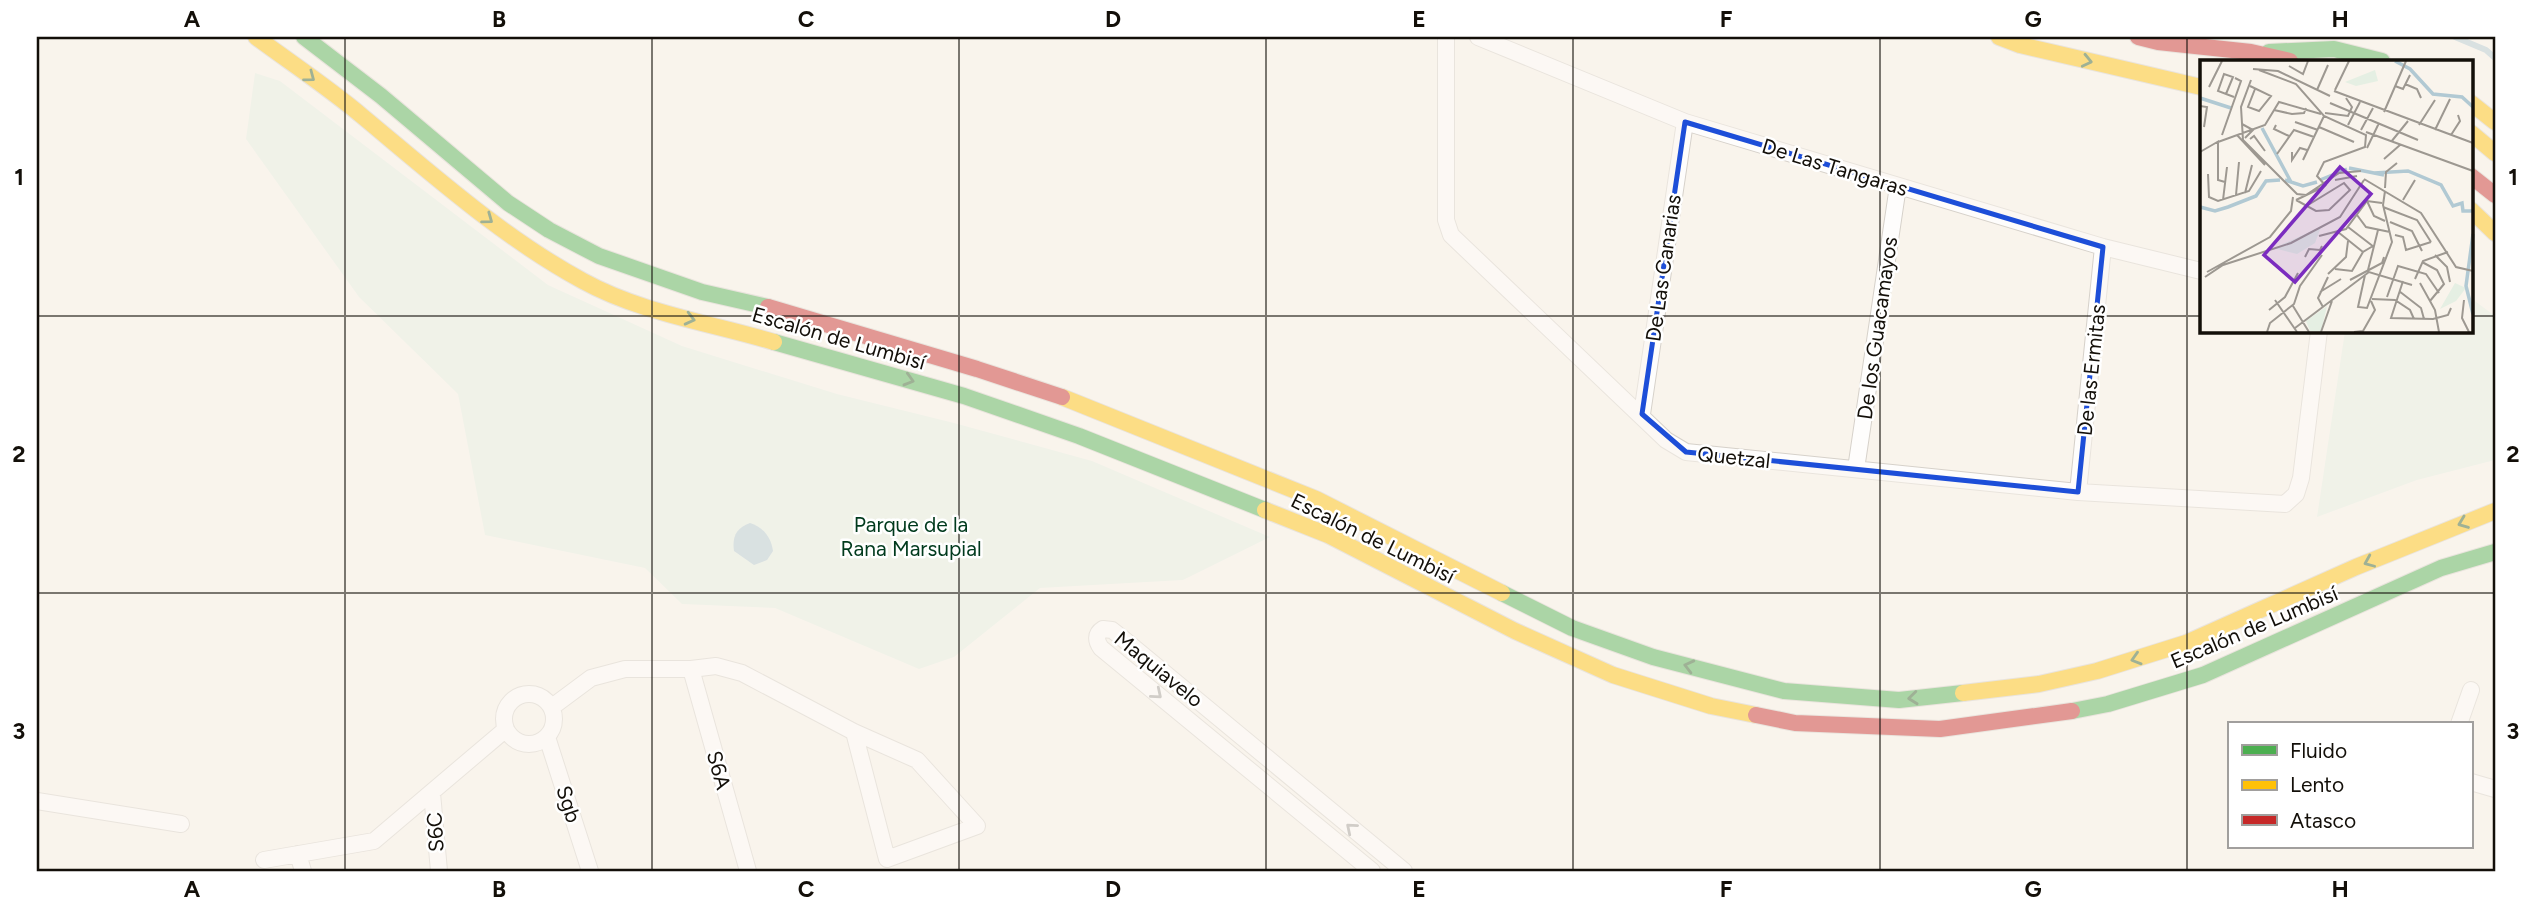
<svg xmlns="http://www.w3.org/2000/svg" width="2532" height="908" font-family="Figtree,sans-serif">
	<style>
		.park { fill: #e5efe3 }
		.water { fill: #b1c9d3 }
		.lines { fill: none; stroke-linecap: round; stroke-linejoin: round }
		.stream { stroke: #b1c9d3; stroke-width: 6 }
		.street-casing { stroke: #d6d1ca; stroke-width: 18 }
		.fast-casing { stroke: #d6d1ca; stroke-width: 18 }
		.slow-casing { stroke: #d6d1ca; stroke-width: 18 }
		.jam-casing { stroke: #d6d1ca; stroke-width: 18 }
		.street { stroke: #fefdfc; stroke-width: 16 }
		.fast { stroke: #4caf50; stroke-width: 16 }
		.slow { stroke: #ffc107; stroke-width: 16 }
		.jam { stroke: #c62828; stroke-width: 16 }
		.oneway { stroke: #305f2c }
		.oneway2 { stroke: #a09e9b }
		.marked { fill: none; stroke: #1d4ed8; stroke-width: 5; stroke-linejoin: round }
		.grid { fill: none; stroke: #130f09; stroke-width: 2; stroke-opacity: 0.55 }
		.labels { text-anchor: middle; dominant-baseline: central; stroke-width: 5; stroke-linejoin: round; paint-order: stroke }
		.street-label { font-size: 21px; fill: #130f09; stroke: #fff }
		.park-label { font-size: 21px; fill: #003a1d; stroke: #fff }
		.inset-river { fill: none; stroke: #b1c9d3; stroke-width: 3.5 }
		.inset-road { fill: none; stroke: #9d9891; stroke-width: 2 }
		.view { fill: #7b2cbf; fill-opacity: 0.15; stroke: #7b2cbf; stroke-width: 3.5 }
		.inset-edge { fill: none; stroke: #130f09; stroke-width: 3.5 }
		.neatline { fill: none; stroke: #130f09; stroke-width: 2.5 }
		.grid-label { font-size: 23px; text-anchor: middle; font-weight: bold; fill: #130f09 }
	</style>
	<rect width="100%" height="100%" fill="#f9f4ec"/>
	<path class="park" d="M 255,73 L 280,81 L 548,285 L 682,346 L 837,394 L 954,423 L 1092,461 L 1270,537 L 1183,580 L 1040,588 L 954,657 L 919,669 L 775,608 L 682,604 L 645,568 L 485,535 L 458,394 L 359,297 L 246,139 Z
		M 2471,298 L 2495,316 L 2495,460 L 2417,480 L 2317,517 L 2345,331 L 2471,331 Z"/>
	<path class="water" d="M 750,523 C 763,527 771,537 773,551 L 767,560 L 754,565 L 734,551 C 732,537 736,528 750,523 Z"/>
	<g class="lines">
		<path class="stream" d="M 2455,37 L 2486,50 L 2495,58"/>
		<g class="street-casing">
			<path id="street" d="M 1446,37 L 1446,220 L 1451,235 L 1666,440 L 1686,452 L 2078,492 L 2285,504 L 2296,494 L 2301,478 L 2319,331
				M 1478,37 L 1685,122 L 2103,247 L 2201,271
				M 1642,414 L 1685,122
				M 1856,469 L 1898,186
				M 2078,492 L 2103,247
				M 691,669 L 748,871
				M504 719a25 25 0 1 1 50 0a25 25 0 1 1-50 0Z
				M 552,707 L 591,678 L 625,669 L 691,669 L 716,666 L 742,673 L 854,732 L 917,760 L 977,826 L 887,859 L 854,732
				M 2459,724 L 2471,690
				M 547,737 L 590,871
				M 2471,782 L 2495,789
				M 432,793 L 439,871
				M 37,801 L 181,824
				M 298,854 L 303,871
				M 264,860 L 374,841 L 506,729
				M 1372,871 L 1101,648 C 1096,641 1095,634 1103,629 L 1112,630 L 1121,637 L 1404,871"/>
		</g>
		<g class="fast-casing">
			<path id="fast" d="M 304,37 L 381,96 L 508,203 L 549,230 L 599,256 L 702,292 L 768,307
				M 2269,52 L 2334,49 L 2382,61
				M 774,342 L 964,396 L 1079,436 L 1265,510
				M 1502,593 L 1572,628 L 1653,657 L 1784,691 L 1899,700 L 1963,693
				M 2072,711 L 2108,704 L 2203,675 L 2441,568 L 2495,552"/>
		</g>
		<g class="slow-casing">
			<path id="slow" d="M 256,37 C 291,63 329,88 362,116 C 433,175 502,237 583,281 C 641,313 711,323 774,342
				M 1999,37 L 2020,45 L 2201,87
				M 2471,103 L 2495,122
				M 2471,133 L 2495,153
				M 2471,210 L 2495,233
				M 1062,397 L 1316,499 L 1502,593
				M 1265,510 L 1328,535 L 1515,631 L 1613,675 L 1711,706 L 1756,715
				M 1963,693 L 2039,684 L 2097,671 L 2186,643 L 2356,567 L 2495,511"/>
		</g>
		<g class="jam-casing">
			<path id="jam" d="M 2138,37 L 2158,42 L 2251,52 L 2290,61
				M 2471,176 L 2495,195
				M 768,307 L 977,369 L 1062,397
				M 1756,715 L 1795,723 L 1940,729 L 2072,711"/>
		</g>
		<use href="#street" class="street"/>
		<use href="#fast" class="fast"/>
		<use href="#slow" class="slow"/>
		<use href="#jam" class="jam"/>
	</g>
	<defs><path id="oneway-chevron" d="M-2-3.5L2.5 0L-2 3.5" fill="none" stroke-width="1.6" stroke-linecap="round" stroke-linejoin="round" transform="scale(1.75)"/></defs>
	<g class="oneway">
		<use href="#oneway-chevron" transform="translate(2087 61) rotate(13)"/>
		<use href="#oneway-chevron" transform="translate(310 77) rotate(37)"/>
		<use href="#oneway-chevron" transform="translate(488 219) rotate(36)"/>
		<use href="#oneway-chevron" transform="translate(690 319) rotate(14)"/>
		<use href="#oneway-chevron" transform="translate(909 380) rotate(16)"/>
		<use href="#oneway-chevron" transform="translate(2463 523) rotate(159)"/>
		<use href="#oneway-chevron" transform="translate(2369 562) rotate(157)"/>
		<use href="#oneway-chevron" transform="translate(2136 659) rotate(163)"/>
		<use href="#oneway-chevron" transform="translate(1689 666) rotate(-166)"/>
		<use href="#oneway-chevron" transform="translate(1913 698) rotate(174)"/>
	</g>
	<g class="oneway2">
		<use href="#oneway-chevron" transform="translate(1157 694) rotate(40)"/>
		<use href="#oneway-chevron" transform="translate(1351 828) rotate(-140)"/>
	</g>
	<path d="M0 0H2532V908H0ZM 1685,122 L 2103,247 L 2078,492 L 1686,452 L 1642,414 Z" fill="#f9f4ec" fill-opacity=".55" fill-rule="evenodd"/>
	<path class="marked" d="M 1685,122 L 2103,247 L 2078,492 L 1686,452 L 1642,414 Z"/>
	<path class="grid" d="M 345,37 L 345,871M 652,37 L 652,871M 959,37 L 959,871M 1266,37 L 1266,871M 1573,37 L 1573,871M 1880,37 L 1880,871M 2187,37 L 2187,871M 37,316 L 2201,316M 2471,316 L 2495,316M 37,593 L 2495,593"/>
	<g class="labels">
		<g class="street-label">
			<text transform="translate(1835 167) rotate(17)">De Las Tangaras</text>
			<text transform="translate(1663 268) rotate(-82)">De Las Canarias</text>
			<text transform="translate(1877 328) rotate(-82)">De los Guacamayos</text>
			<text transform="translate(839 338) rotate(16)">Escalón de Lumbisí</text>
			<text transform="translate(2091 370) rotate(-84)">De las Ermitas</text>
			<text transform="translate(1734 457) rotate(6)">Quetzal</text>
			<text transform="translate(1373 538) rotate(26)">Escalón de Lumbisí</text>
			<text transform="translate(2254 627) rotate(-23)">Escalón de Lumbisí</text>
			<text transform="translate(1159 669) rotate(39)">Maquiavelo</text>
			<text transform="translate(719 770) rotate(74)">S6A</text>
			<text transform="translate(569 804) rotate(72)">Sgb</text>
			<text transform="translate(435 832) rotate(-94)">S6C</text>
		</g>
		<g class="park-label">
			<text x="911" y="524">Parque de la<tspan x="911" dy="24">Rana Marsupial</tspan></text>
		</g>
	</g>
	<g transform="translate(2200 60)">
		<rect width="273" height="273" fill="#f9f4ec"/>
		<path d="M 175,10 L 178,21 L 156,26 L 145,22 Z" fill="#e5efe3"/>
		<path d="M 121,167 L 115,183 L 97,194 L 74,188 ZM 255,223 L 266,228 L 256,241 L 240,249 ZM 127,246 L 121,272 L 110,271 L 106,261 Z" fill="#e5efe3"/>
		<path class="inset-river" d="M 195,1 L 210,9 L 233,34 L 262,37 L 273,47M 0,38 L 31,48M 62,68 L 91,122M 149,108 L 184,115M 174,113 L 208,111 L 241,125 L 253,146 L 262,143 L 263,151 L 273,151M 85,120 L 103,126 L 117,122M 120,120 L 147,109M 0,147 L 15,151 L 28,147 L 56,136 L 66,121 L 80,120M 273,174 L 266,226 L 273,254"/>
		<path class="inset-road" d="M 89,6 L 103,14 L 108,1M 53,9 L 78,11 L 130,36M 59,10 L 96,24 L 124,56 L 166,75 L 165,87 L 124,102 L 117,116 L 126,126M 51,20 L 41,47 L 43,80 L 97,134 L 106,135 L 139,113 L 161,111M 205,24 L 217,29 L 221,38M 50,26 L 71,36 L 59,51 L 48,47 L 55,29M 195,26 L 203,29 L 210,15M 9,27 L 22,1M 117,30 L 128,5M 135,30 L 149,1M 134,31 L 273,83M 26,34 L 33,17 L 24,14 L 18,31 L 34,37M 130,43 L 218,80M 0,46 L 7,47 L 4,67M 74,50 L 92,54 L 104,53 L 106,48M 184,52 L 206,1M 125,53 L 148,56 L 152,47 L 146,38M 95,62 L 118,70M 42,64 L 53,70 L 45,78M 76,65 L 74,69 L 89,76M 148,65 L 160,42M 219,65 L 235,40M 119,67 L 154,82M 161,70 L 173,48M 235,70 L 250,39M 166,72 L 273,111M 22,75 L 41,21 L 35,18M 37,75 L 65,105M 251,75 L 260,61 L 258,55M 50,79 L 54,76 L 65,91M 18,82 L 65,65 L 79,42 L 121,54M 18,82 L 18,120 L 25,122M 191,82 L 208,61M 167,88 L 179,63M 0,92 L 19,81M 92,92 L 92,100 L 100,88 L 107,90M 77,94 L 94,70 L 114,77M 184,99 L 200,85M 103,100 L 124,56M 8,114 L 9,137 L 18,141 L 49,131 L 61,111M 164,119 L 221,153 L 256,207 L 273,211M 135,120 L 157,116M 185,128 L 186,112 L 197,103M 45,133 L 52,105M 36,135 L 39,102M 23,140 L 27,107M 96,140 L 116,151 L 129,150 L 150,130 L 144,123 L 108,145M 96,140 L 121,128M 203,140 L 215,120M 167,141 L 174,156 L 185,161M 183,147 L 217,160 L 231,182M 157,155 L 166,167 L 190,172M 190,162 L 212,171 L 222,191M 148,167 L 174,187M 138,172 L 163,192M 195,175 L 203,177 L 206,190 L 231,182M 119,176 L 146,169 L 167,141 L 182,143M 235,195 L 247,207 L 250,222M 105,197 L 109,189 L 120,190 L 122,186M 222,202 L 237,210 L 244,224 L 230,241M 135,209 L 152,211 L 163,192 L 173,186M 168,210 L 178,170M 7,212 L 70,177 L 91,151 L 93,137M 128,214 L 146,197 L 148,181M 165,215 L 158,247 L 167,248 L 192,182 L 183,145 L 185,131M 5,217 L 23,205 L 91,183 L 140,157 L 164,120M 215,219 L 223,201 L 248,192M 150,220 L 182,203 L 184,197M 203,221 L 191,258 L 233,259 L 248,255 L 251,248M 220,223 L 235,250 L 239,272M 199,231 L 221,248 L 224,259M 120,232 L 141,219M 187,237 L 198,206 L 226,214 L 239,233M 172,239 L 195,240 L 210,250 L 214,259M 75,240 L 97,272M 264,240 L 262,258 L 269,272M 93,246 L 109,272M 123,247 L 118,238 L 128,217M 69,250 L 85,237 L 98,213M 95,268 L 169,212 L 212,225M 67,272 L 70,263 L 94,244 L 100,226 L 122,195M 121,272 L 132,241M 154,272 L 163,271 L 175,250 L 171,241"/>
		<path class="view" d="M 140,107 L 171,134 L 95,222 L 64,195 Z"/>
		<rect width="273" height="273" class="inset-edge"/>
	</g>
	<rect width="2532" height="908" fill="none" stroke="#ffffff" stroke-width="77"/>
	<rect x="2228" y="722" width="245" height="126" fill="#ffffff" stroke="#a19f9d" stroke-width="2"/>
	<rect x="2242" y="745" width="35" height="10" fill="#4caf50" stroke="#a19f9d" stroke-width="2"/>
	<text x="2290" y="758" font-size="21" fill="#130f09">Fluido</text>
	<rect x="2242" y="780" width="35" height="10" fill="#ffc107" stroke="#a19f9d" stroke-width="2"/>
	<text x="2290" y="792" font-size="21" fill="#130f09">Lento</text>
	<rect x="2242" y="815" width="35" height="10" fill="#c62828" stroke="#a19f9d" stroke-width="2"/>
	<text x="2290" y="828" font-size="21" fill="#130f09">Atasco</text>
	<rect x="38" y="38" width="2456" height="832" class="neatline"/>
	<g class="grid-label">
		<text x="192" y="27">A</text>
		<text x="499" y="27">B</text>
		<text x="806" y="27">C</text>
		<text x="1113" y="27">D</text>
		<text x="1419" y="27">E</text>
		<text x="1726" y="27">F</text>
		<text x="2033" y="27">G</text>
		<text x="2340" y="27">H</text>
		<text x="19" y="185">1</text>
		<text x="2513" y="185">1</text>
		<text x="19" y="462">2</text>
		<text x="2513" y="462">2</text>
		<text x="19" y="739">3</text>
		<text x="2513" y="739">3</text>
		<text x="192" y="897">A</text>
		<text x="499" y="897">B</text>
		<text x="806" y="897">C</text>
		<text x="1113" y="897">D</text>
		<text x="1419" y="897">E</text>
		<text x="1726" y="897">F</text>
		<text x="2033" y="897">G</text>
		<text x="2340" y="897">H</text>
	</g>
</svg>
